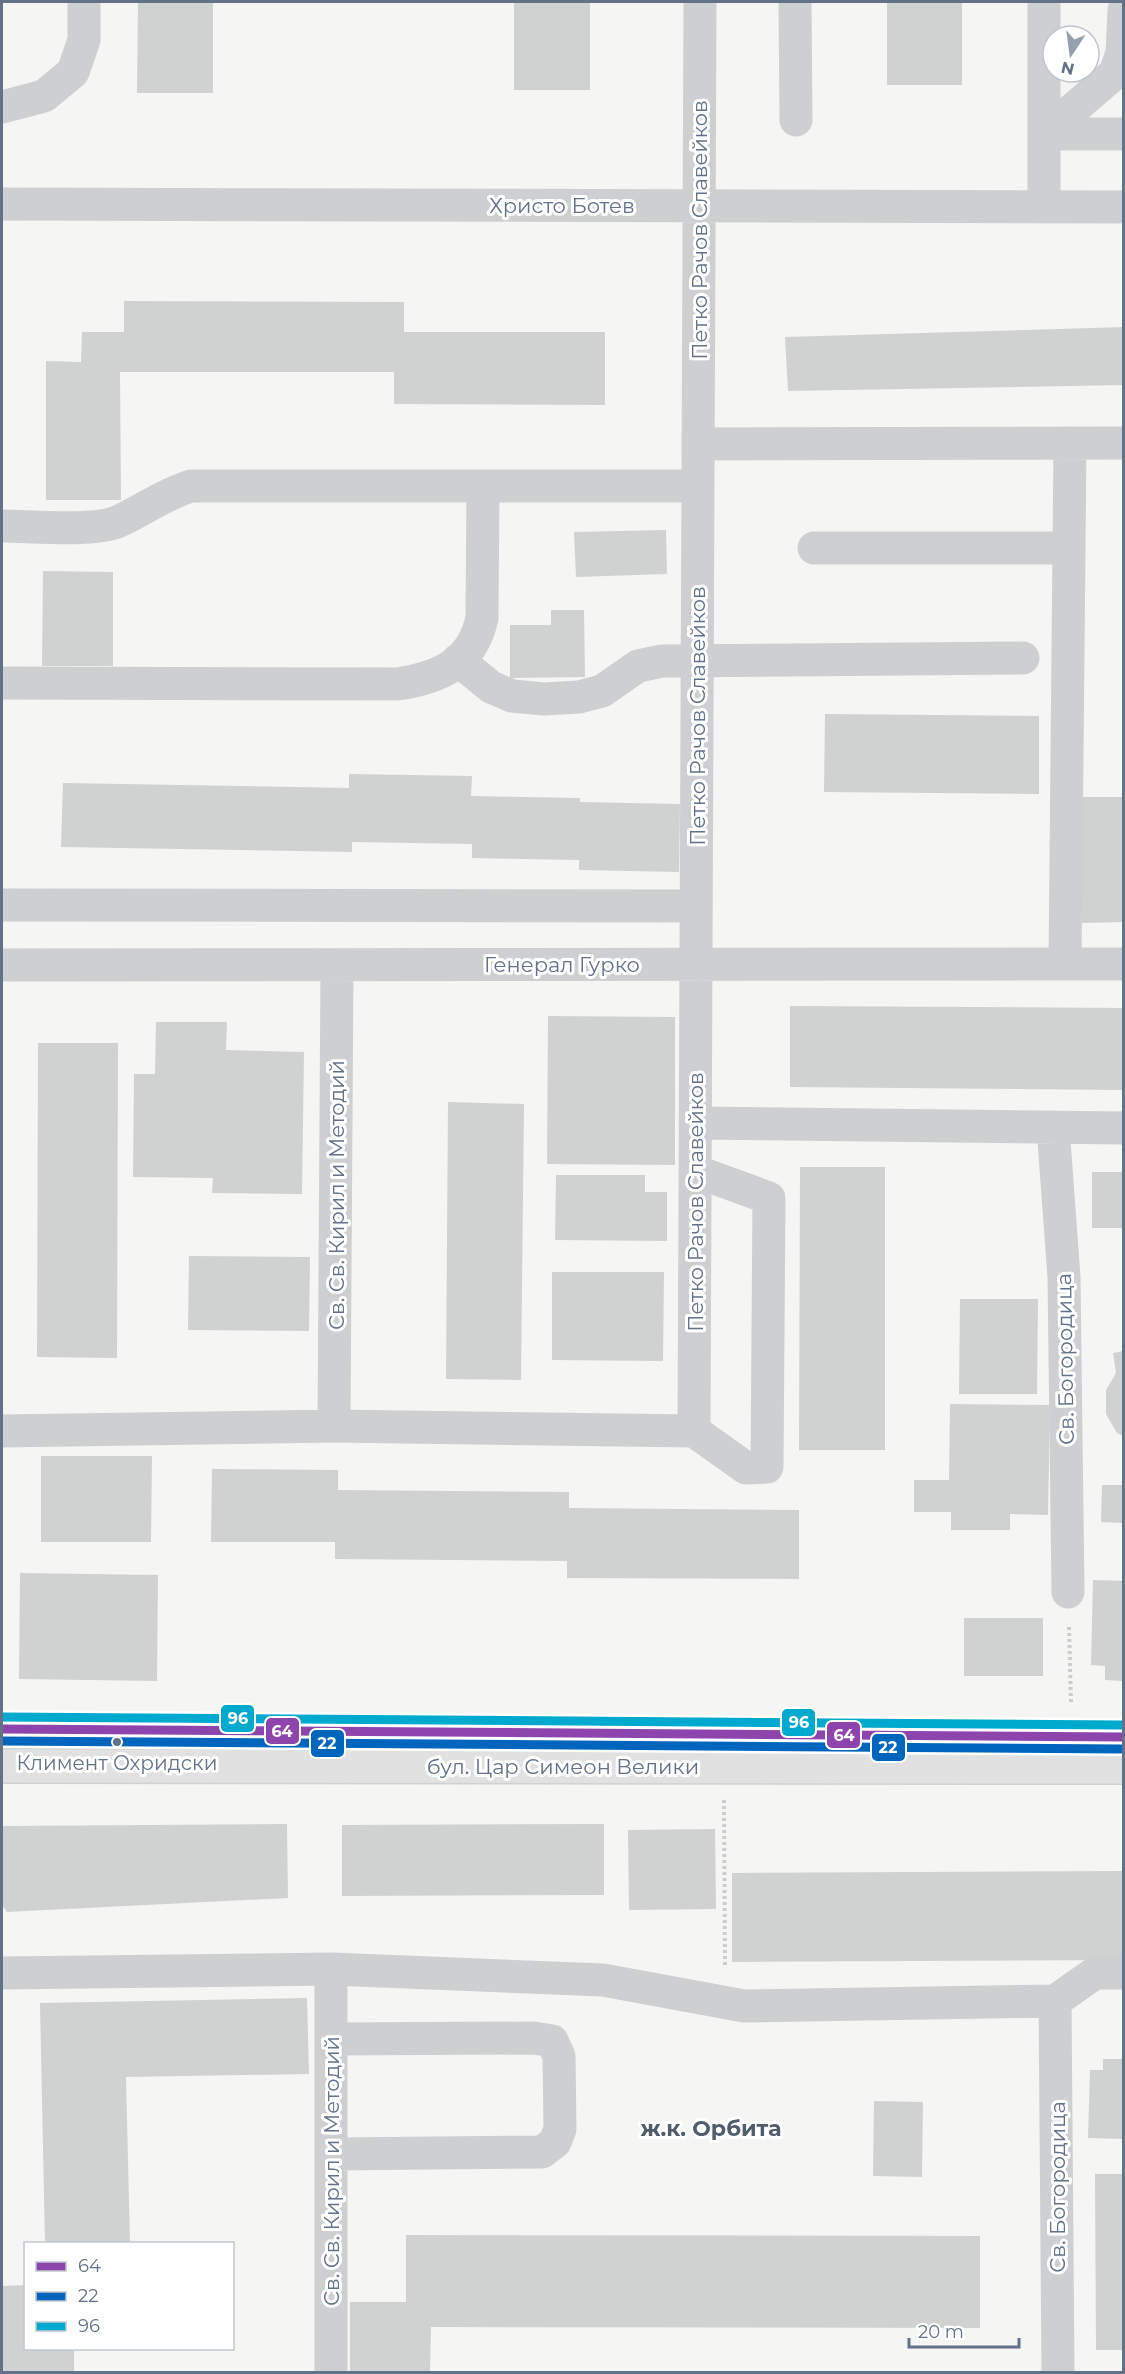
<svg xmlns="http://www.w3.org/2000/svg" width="1125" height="2374" font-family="Montserrat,sans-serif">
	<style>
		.building { fill: #d0d1d1 }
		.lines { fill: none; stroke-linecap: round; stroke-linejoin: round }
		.major-casing { stroke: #d0d2d2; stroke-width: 36 }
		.path { stroke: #cccccd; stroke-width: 4; stroke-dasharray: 3 3; stroke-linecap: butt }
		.minor { stroke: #cecfd0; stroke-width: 33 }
		.major { stroke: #e1e1e2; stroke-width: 33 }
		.bus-1-casing { stroke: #fff; stroke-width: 14 }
		.bus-2-casing { stroke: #fff; stroke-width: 14 }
		.bus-3-casing { stroke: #fff; stroke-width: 14 }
		.bus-1 { stroke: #8e44ad; stroke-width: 9 }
		.bus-2 { stroke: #0065bd; stroke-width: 9 }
		.bus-3 { stroke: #00a9ce; stroke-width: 9 }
		.bus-dot { fill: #637286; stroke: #fff; stroke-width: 2 }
		.labels { text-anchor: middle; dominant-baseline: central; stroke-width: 6; stroke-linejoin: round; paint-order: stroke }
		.bus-label { font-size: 20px; fill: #637286; stroke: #fff }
		.street-label { font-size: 21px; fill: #637286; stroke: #fff }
		.neighbourhood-label { font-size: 22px; font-weight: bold; fill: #515d6a; stroke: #fff }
		.line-badge { stroke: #fff; stroke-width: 2 }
		.badge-label { font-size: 16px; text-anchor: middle; font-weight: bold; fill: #fff }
	</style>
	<rect width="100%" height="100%" fill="#f5f5f3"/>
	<path class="building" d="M 138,2 L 213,2 L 213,93 L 137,93 Z
		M 514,2 L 590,2 L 590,90 L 514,90 Z
		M 887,2 L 962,2 L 962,85 L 887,85 Z
		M 124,301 L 404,302 L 404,332 L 605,332 L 605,405 L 394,404 L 394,372 L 120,372 L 121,500 L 46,500 L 46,361 L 81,362 L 82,332 L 124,332 Z
		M 1124,327 L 1124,385 L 788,391 L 785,337 Z
		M 666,530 L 667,574 L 576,577 L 574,532 Z
		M 43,571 L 113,572 L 113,666 L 42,666 Z
		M 551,610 L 584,610 L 585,677 L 510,678 L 510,625 L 551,625 Z
		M 825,714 L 1039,716 L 1039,794 L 824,792 Z
		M 349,774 L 472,776 L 471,796 L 580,798 L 580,802 L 680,804 L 679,872 L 579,870 L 579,860 L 472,858 L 472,844 L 352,842 L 352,852 L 61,847 L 63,783 L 349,788 Z
		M 1080,797 L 1124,797 L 1124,922 L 1082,923 Z
		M 790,1006 L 1124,1008 L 1124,1090 L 790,1087 Z
		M 548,1016 L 675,1017 L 675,1165 L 547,1164 Z
		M 156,1022 L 227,1022 L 226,1050 L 304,1052 L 302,1194 L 212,1193 L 213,1178 L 133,1177 L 134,1074 L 155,1074 Z
		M 38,1043 L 118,1043 L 117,1358 L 37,1357 Z
		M 448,1102 L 524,1104 L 521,1380 L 446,1379 Z
		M 800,1167 L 885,1167 L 885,1450 L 799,1450 Z
		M 1092,1172 L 1124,1172 L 1124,1228 L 1092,1228 Z
		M 556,1175 L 645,1175 L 645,1192 L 667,1192 L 667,1241 L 555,1240 Z
		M 189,1256 L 310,1257 L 309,1331 L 188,1330 Z
		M 552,1272 L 664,1272 L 663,1361 L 552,1360 Z
		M 960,1299 L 1038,1299 L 1037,1394 L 959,1394 Z
		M 1124,1351 L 1124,1436 L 1117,1433 L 1106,1414 L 1106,1390 L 1116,1373 L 1113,1353 Z
		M 950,1404 L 1050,1405 L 1048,1515 L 1010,1514 L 1010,1530 L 951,1530 L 951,1512 L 914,1512 L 914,1480 L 949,1480 Z
		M 41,1456 L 152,1456 L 151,1542 L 41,1542 Z
		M 212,1469 L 338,1470 L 338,1490 L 569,1492 L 569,1508 L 799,1510 L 799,1579 L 567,1578 L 567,1561 L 335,1559 L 335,1542 L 211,1542 Z
		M 1102,1485 L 1124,1485 L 1124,1523 L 1101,1522 Z
		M 20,1573 L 158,1575 L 157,1681 L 19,1679 Z
		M 1093,1580 L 1124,1581 L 1124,1681 L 1105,1680 L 1105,1666 L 1091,1665 Z
		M 964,1618 L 1043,1618 L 1043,1676 L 964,1676 Z
		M 287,1824 L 288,1898 L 7,1912 L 2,1905 L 2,1826 Z
		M 604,1824 L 604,1895 L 342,1896 L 342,1825 Z
		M 715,1829 L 716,1909 L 629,1910 L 628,1830 Z
		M 1124,1871 L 1124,1960 L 732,1962 L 732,1873 Z
		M 307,1998 L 309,2074 L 126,2077 L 130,2244 L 45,2244 L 40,2003 Z
		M 1103,2059 L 1124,2059 L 1124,2139 L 1088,2138 L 1090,2070 L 1103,2070 Z
		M 874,2101 L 923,2102 L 922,2177 L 873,2176 Z
		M 1095,2174 L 1124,2174 L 1124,2350 L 1096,2350 Z
		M 406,2235 L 980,2236 L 980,2328 L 431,2327 L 430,2372 L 350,2372 L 350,2302 L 406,2302 Z
		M 26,2285 L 26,2348 L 74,2348 L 74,2372 L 2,2372 L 2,2286 Z"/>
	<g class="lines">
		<g class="major-casing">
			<path id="major" d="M 2,1729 L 1124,1737
				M 2,1766 L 1124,1767"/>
		</g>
		<path class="path" d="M 1069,1627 L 1071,1703
			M 724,1800 L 725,1967"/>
		<path class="minor" d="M 795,2 L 796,120
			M 2,107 L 44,96 L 73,72 L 84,40 L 84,2
			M 1044,134 L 1115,73 L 1122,53 L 1124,10
			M 1044,134 L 1124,134
			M 2,204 L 1124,207
			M 1044,206 L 1044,2
			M 698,444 L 1124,443
			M 2,526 C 30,526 92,532 117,522 C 142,511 164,494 191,486 L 698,486
			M 814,548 L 1069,548
			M 458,660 L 491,687 L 512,696 L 544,699 L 579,697 L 602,691 L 638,666 L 662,661 L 1023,658
			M 2,683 L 397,684 C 439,678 472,664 482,618 L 483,486
			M 2,905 L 696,906
			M 1065,964 L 1070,443
			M 2,965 L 1124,964
			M 695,1123 L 1124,1128
			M 1053,1127 L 1064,1277 L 1068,1592
			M 334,1426 L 337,965
			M 2,1431 L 334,1426 L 694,1431 L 746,1468 L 767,1467 L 769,1198 L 695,1171
			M 694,1431 L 700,2
			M 2,1973 L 331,1969 L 603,1980 L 744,2006 L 1055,2001 L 1095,1973 L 1124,1973
			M 1055,2001 L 1058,2372
			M 331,2154 L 542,2152 L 555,2142 L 560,2129 L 559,2056 L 552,2041 L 534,2038 L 331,2039
			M 331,2372 L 331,1969"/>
		<use href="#major" class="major"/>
		<g class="bus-1-casing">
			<path id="bus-1" d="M 2,1729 L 1124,1737"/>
		</g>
		<g class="bus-2-casing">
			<path id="bus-2" d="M 2,1741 L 1124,1749"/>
		</g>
		<g class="bus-3-casing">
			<path id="bus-3" d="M 2,1717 L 1124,1725"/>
		</g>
		<use href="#bus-1" class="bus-1"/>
		<use href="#bus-2" class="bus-2"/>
		<use href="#bus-3" class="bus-3"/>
	</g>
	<circle class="bus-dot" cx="117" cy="1742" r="5"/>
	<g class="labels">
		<g class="bus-label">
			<text x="117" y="1763">Климент Охридски</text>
		</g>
		<g class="street-label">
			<text x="562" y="205">Христо Ботев</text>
			<text transform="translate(699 230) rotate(-90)">Петко Рачов Славейков</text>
			<text transform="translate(697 716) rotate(-90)">Петко Рачов Славейков</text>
			<text x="562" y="964">Генерал Гурко</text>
			<text transform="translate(336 1195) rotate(-90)">Св. Св. Кирил и Методий</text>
			<text transform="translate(695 1202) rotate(-90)">Петко Рачов Славейков</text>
			<text transform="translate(1065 1359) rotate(-91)">Св. Богородица</text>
			<text x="563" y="1766">бул. Цар Симеон Велики</text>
			<text transform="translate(331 2171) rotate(-90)">Св. Св. Кирил и Методий</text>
			<text transform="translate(1057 2187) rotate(-90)">Св. Богородица</text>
		</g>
		<g class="neighbourhood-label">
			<text x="711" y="2128">ж.к. Орбита</text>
		</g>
	</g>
	<g class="line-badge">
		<rect x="220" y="1704" width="35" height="29" rx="6" fill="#00a9ce"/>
		<rect x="781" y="1708" width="35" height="29" rx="6" fill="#00a9ce"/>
		<rect x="265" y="1717" width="35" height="28" rx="6" fill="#8e44ad"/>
		<rect x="826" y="1721" width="35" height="28" rx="6" fill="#8e44ad"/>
		<rect x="310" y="1729" width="35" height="29" rx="6" fill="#0065bd"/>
		<rect x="871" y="1733" width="35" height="29" rx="6" fill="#0065bd"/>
	</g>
	<g class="badge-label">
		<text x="238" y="1724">96</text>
		<text x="799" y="1728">96</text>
		<text x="282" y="1737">64</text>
		<text x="844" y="1741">64</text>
		<text x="327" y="1749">22</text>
		<text x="888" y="1753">22</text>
	</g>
	<rect width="1125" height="2374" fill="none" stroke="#637286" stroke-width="6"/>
	<rect x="24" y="2242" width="210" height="108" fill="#ffffff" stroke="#c1c7cf" stroke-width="1.5"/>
	<rect x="36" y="2262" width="30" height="9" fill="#8e44ad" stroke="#c1c7cf" stroke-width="1.5"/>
	<text x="78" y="2272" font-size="18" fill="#637286">64</text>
	<rect x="36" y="2292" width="30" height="9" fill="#0065bd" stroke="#c1c7cf" stroke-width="1.5"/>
	<text x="78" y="2302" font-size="18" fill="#637286">22</text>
	<rect x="36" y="2322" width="30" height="9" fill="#00a9ce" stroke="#c1c7cf" stroke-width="1.5"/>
	<text x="78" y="2332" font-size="18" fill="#637286">96</text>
	<g transform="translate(1071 54) rotate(193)"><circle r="28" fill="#ffffff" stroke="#c1c7cf" stroke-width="1.5"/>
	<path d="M0-4.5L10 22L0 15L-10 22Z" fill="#96a0ac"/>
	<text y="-9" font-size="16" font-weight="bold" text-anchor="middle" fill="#637286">N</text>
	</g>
	<path d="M909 2338v9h110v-9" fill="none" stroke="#637286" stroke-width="3"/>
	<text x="918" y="2338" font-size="18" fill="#637286" stroke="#ffffff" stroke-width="4.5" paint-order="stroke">20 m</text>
</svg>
